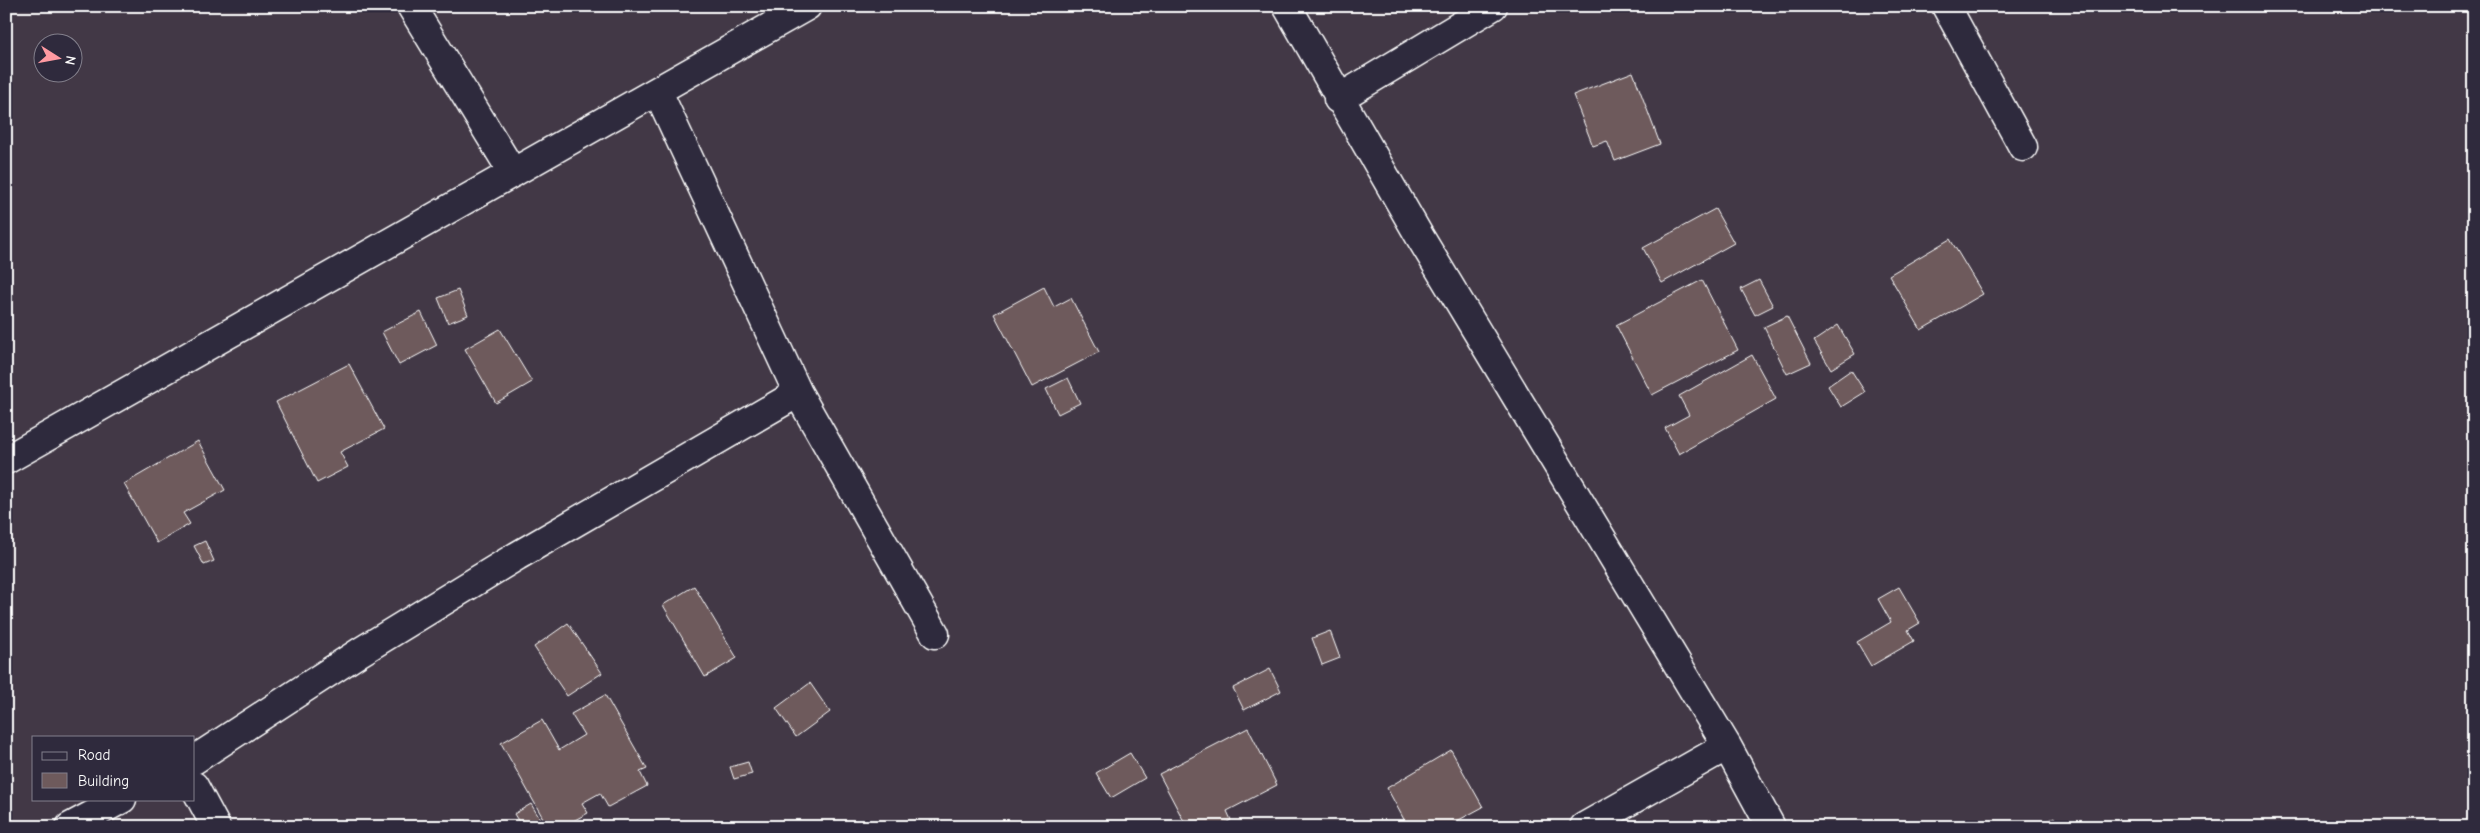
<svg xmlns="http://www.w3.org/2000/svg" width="2480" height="833" font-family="'Comic Neue',sans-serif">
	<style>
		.building { fill: #6e5a5c; stroke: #fff }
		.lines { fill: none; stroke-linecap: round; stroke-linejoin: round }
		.minor-casing { stroke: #fff; stroke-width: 31 }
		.minor { stroke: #2f2a3d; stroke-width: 28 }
	</style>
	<rect width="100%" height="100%" fill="#423846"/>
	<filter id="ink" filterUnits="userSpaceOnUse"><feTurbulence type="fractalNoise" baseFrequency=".02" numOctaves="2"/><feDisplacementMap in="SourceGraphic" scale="10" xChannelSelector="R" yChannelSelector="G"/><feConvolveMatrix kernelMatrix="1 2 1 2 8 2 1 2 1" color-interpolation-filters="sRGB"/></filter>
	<g filter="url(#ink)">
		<path class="building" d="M 1633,72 L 1660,144 L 1615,161 L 1607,141 L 1593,146 L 1573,95 Z
			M 1715,209 L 1734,243 L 1662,283 L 1643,248 Z
			M 1950,239 L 1983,294 L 1921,330 L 1889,275 Z
			M 1702,280 L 1738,350 L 1652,395 L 1616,325 Z
			M 1759,280 L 1773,306 L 1755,315 L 1741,289 Z
			M 1044,287 L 1054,307 L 1071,298 L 1099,352 L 1032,387 L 994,314 Z
			M 458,290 L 468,315 L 448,323 L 438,298 Z
			M 421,312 L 437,345 L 399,365 L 382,332 Z
			M 1787,316 L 1811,363 L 1787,374 L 1764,327 Z
			M 1838,325 L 1855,354 L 1831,369 L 1814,341 Z
			M 500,329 L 532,382 L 496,403 L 465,349 Z
			M 1752,355 L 1776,399 L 1679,454 L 1665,428 L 1689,415 L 1679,396 Z
			M 349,364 L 384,429 L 340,452 L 348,467 L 317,483 L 276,402 Z
			M 1851,370 L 1865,392 L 1841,407 L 1828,386 Z
			M 1068,378 L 1080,403 L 1058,414 L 1046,389 Z
			M 198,441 L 225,490 L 183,513 L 190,524 L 157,543 L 124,484 Z
			M 205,541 L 214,561 L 204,565 L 194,546 Z
			M 694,586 L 737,658 L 705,677 L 663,605 Z
			M 1899,587 L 1920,623 L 1908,630 L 1914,641 L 1871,666 L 1857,642 L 1891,622 L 1878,599 Z
			M 568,623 L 602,673 L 567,696 L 534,647 Z
			M 1330,631 L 1340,658 L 1322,665 L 1312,638 Z
			M 1270,669 L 1281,691 L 1244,710 L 1233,688 Z
			M 810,683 L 830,712 L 796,737 L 776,708 Z
			M 605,695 L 647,769 L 640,772 L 647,786 L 608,807 L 600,793 L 582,803 L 588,813 L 562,827 L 548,827 L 501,743 L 542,720 L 559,750 L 584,735 L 571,714 Z
			M 1248,728 L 1277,785 L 1227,811 L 1231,820 L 1218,827 L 1187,827 L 1159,774 Z
			M 1451,750 L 1483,807 L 1446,827 L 1408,827 L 1387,788 Z
			M 1130,753 L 1145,778 L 1111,798 L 1096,773 Z
			M 748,762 L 752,774 L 734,779 L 730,767 Z
			M 531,804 L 545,827 L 522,827 L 514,814 Z
			M 2055,817 L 2060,827 L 2038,827 L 2037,826 Z"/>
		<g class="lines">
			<g class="minor-casing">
				<path id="minor" d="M 411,6 L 513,173
					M 1287,6 L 1420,237 L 1727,746 L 1771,827
					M 1946,6 L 2023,147
					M 658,92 L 798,393 L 935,634
					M 1338,99 L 1493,6
					M 6,460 L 807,6
					M 194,760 L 360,652 L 517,556 L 798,393
					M 194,786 L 216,827
					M 70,827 L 122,799
					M 1584,827 L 1727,746"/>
			</g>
			<use href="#minor" class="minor"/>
		</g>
	</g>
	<rect width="2480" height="833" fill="none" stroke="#2f2a3d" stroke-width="25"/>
	<rect x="12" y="12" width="2455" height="808" fill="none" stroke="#fff" stroke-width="2" filter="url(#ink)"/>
	<rect x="32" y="736" width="162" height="65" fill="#2f2a3d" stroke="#827f8b"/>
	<rect x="42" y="752" width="25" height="8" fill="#2f2a3d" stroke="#827f8b"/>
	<text x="78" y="760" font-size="15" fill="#ffffff">Road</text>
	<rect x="42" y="773" width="25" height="15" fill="#6e5a5c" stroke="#827f8b"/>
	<text x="78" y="786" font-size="15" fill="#ffffff">Building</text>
	<g transform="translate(58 58) rotate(101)"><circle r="24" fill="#2f2a3d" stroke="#827f8b"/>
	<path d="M0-4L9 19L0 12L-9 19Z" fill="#ff9aa2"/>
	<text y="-8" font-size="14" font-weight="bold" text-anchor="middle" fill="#ffffff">N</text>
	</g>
</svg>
